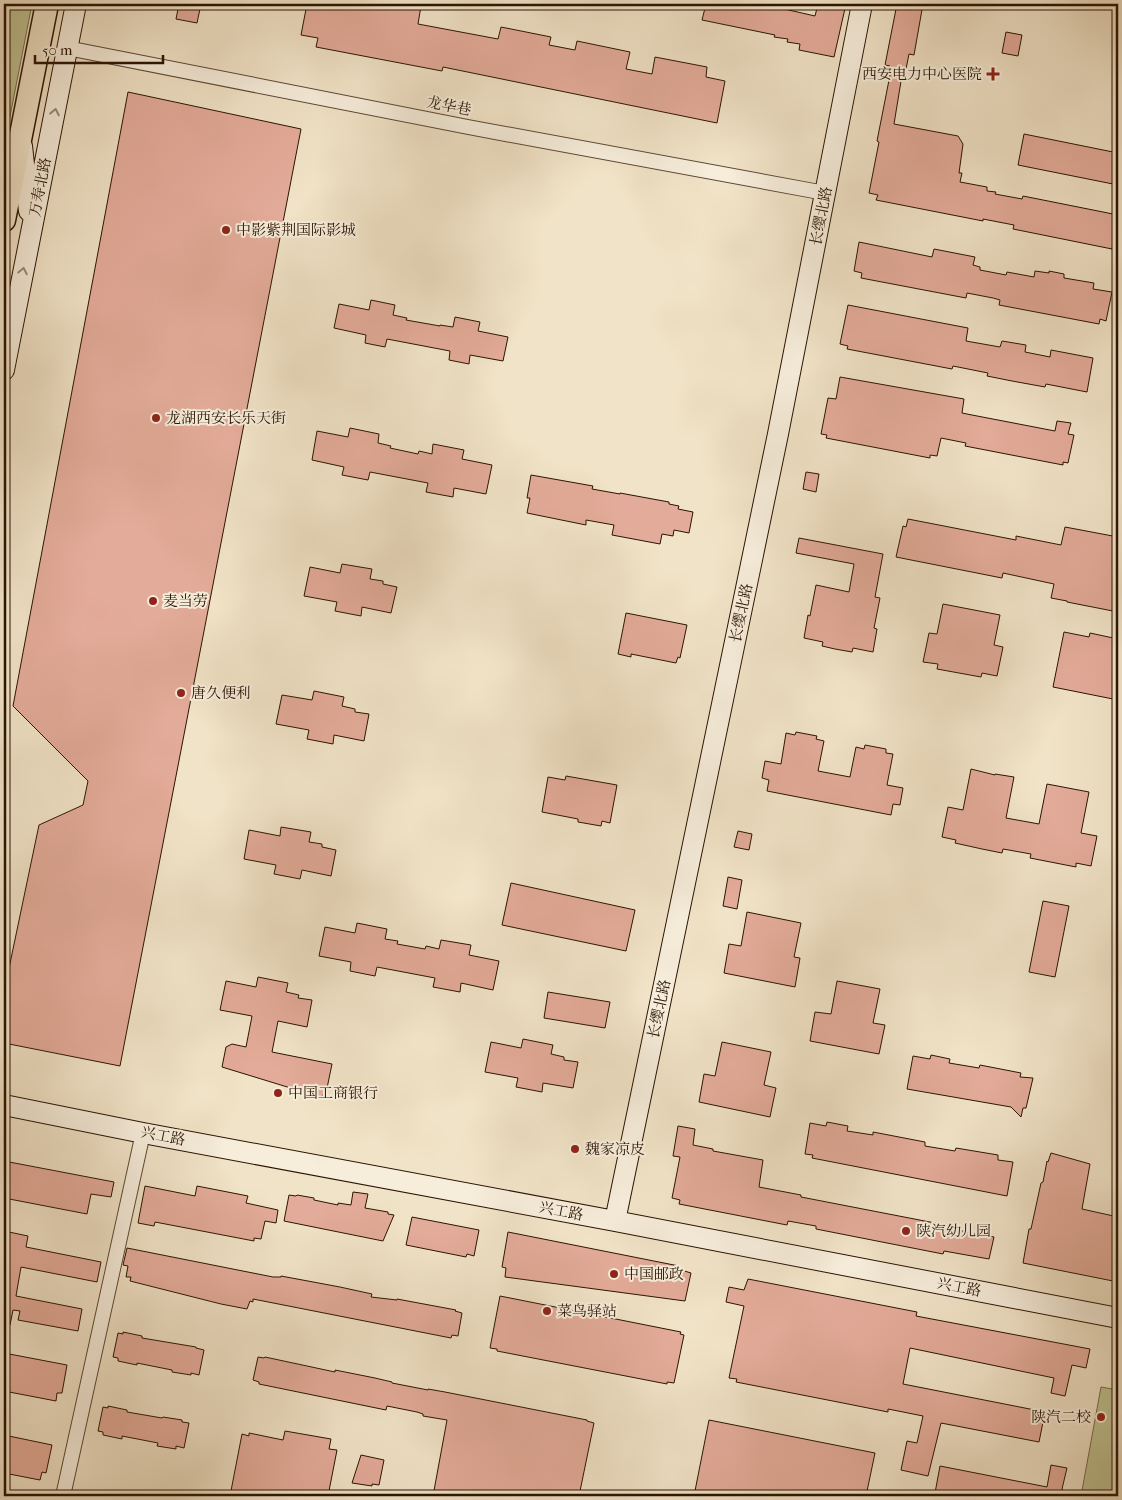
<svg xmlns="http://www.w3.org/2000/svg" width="1122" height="1500" font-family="'IM FELL French Canon','Noto Serif SC',serif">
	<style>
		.green { fill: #c0c292; stroke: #766b4a }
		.building { fill: #e3ab99; stroke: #2b1402 }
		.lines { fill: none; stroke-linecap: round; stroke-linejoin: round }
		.street-casing { stroke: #5c4833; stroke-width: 16 }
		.secondary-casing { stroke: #2b1402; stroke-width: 22 }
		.primary-casing { stroke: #2b1402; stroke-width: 25 }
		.street { stroke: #f6eddb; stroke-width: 14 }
		.secondary { stroke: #f6eddb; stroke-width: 20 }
		.primary { stroke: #f1e3c7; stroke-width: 22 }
		.oneway { stroke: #9b8b79 }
		.poi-dot { fill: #8f2418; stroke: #f6eddb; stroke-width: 2 }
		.labels { text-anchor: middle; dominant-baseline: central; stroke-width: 4; stroke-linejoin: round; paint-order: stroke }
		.poi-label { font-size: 15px; fill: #2b1402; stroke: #f6eddb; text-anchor: start }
		.street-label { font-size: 15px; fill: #2b1402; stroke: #f6eddb }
	</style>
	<rect width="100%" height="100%" fill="#f1e3c7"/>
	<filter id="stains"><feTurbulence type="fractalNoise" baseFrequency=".004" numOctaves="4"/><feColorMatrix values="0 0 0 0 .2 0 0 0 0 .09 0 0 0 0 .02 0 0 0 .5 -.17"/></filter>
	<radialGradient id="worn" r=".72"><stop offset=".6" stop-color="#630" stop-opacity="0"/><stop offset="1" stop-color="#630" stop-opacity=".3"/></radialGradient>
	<path class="green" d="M 4,4 L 32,4 L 4,147 Z
		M 1101,1387 L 1118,1390 L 1118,1496 L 1081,1496 Z"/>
	<path class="building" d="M 179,4 L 201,4 L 197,23 L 176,19 Z
		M 307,4 L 413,4 L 413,5 L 421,6 L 418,24 L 498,39 L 501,27 L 551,37 L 549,45 L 575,50 L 577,41 L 630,52 L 626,69 L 652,74 L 655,57 L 707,67 L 706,77 L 725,81 L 717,123 L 443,67 L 442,71 L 316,47 L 318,38 L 301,35 Z
		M 706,4 L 770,4 L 780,6 L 780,8 L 815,16 L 818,4 L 846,4 L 834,57 L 799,50 L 800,44 L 787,42 L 788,39 L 774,37 L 775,35 L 702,20 Z
		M 897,4 L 923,4 L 914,55 L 909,54 L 906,69 L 903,69 L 894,124 L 958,136 L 963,144 L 959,173 L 962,173 L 960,182 L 987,187 L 987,191 L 996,192 L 995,194 L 1022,199 L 1023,196 L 1118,215 L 1118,245 L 1113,244 L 1112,249 L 1028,232 L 1013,229 L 1014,225 L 983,219 L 983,221 L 876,200 L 878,195 L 869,193 L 879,142 L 877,141 L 890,75 L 888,74 L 890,66 L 885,65 Z
		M 1006,32 L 1022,35 L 1018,56 L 1002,53 Z
		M 128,92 L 301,129 L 120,1066 L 4,1043 L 4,992 L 39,825 L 83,805 L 88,781 L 13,706 Z
		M 1024,134 L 1118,153 L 1118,185 L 1018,165 Z
		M 859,242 L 932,257 L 934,249 L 975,257 L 973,265 L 980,267 L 980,270 L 1006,275 L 1007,272 L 1034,277 L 1035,271 L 1049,273 L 1049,271 L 1064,274 L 1064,278 L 1094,283 L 1093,289 L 1112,292 L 1106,321 L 1100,319 L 1099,324 L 999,305 L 1000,300 L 993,298 L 967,293 L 966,298 L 861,278 L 862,273 L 854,271 Z
		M 371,300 L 395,305 L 393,315 L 407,318 L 406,320 L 440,326 L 440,325 L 453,327 L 455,317 L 480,322 L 478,331 L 508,337 L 503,361 L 470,355 L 469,364 L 449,360 L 450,351 L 387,339 L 385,347 L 365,343 L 366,335 L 334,328 L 339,304 L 369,310 Z
		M 848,305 L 968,328 L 966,341 L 1000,347 L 1002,341 L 1026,345 L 1025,352 L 1050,357 L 1051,350 L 1093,358 L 1087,392 L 1046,384 L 1045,387 L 1012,381 L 987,376 L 988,373 L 953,366 L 952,369 L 847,349 L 848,346 L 840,344 Z
		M 840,377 L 964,399 L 962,413 L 972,415 L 1055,431 L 1057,421 L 1071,423 L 1068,434 L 1074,435 L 1068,463 L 1063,462 L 1063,465 L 965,446 L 966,443 L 941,438 L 937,456 L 930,455 L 930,458 L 826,438 L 827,435 L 821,434 L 828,398 L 836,399 Z
		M 350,428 L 379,434 L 378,443 L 391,446 L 390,448 L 418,454 L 419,451 L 432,454 L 433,444 L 464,450 L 462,459 L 492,465 L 486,494 L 454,488 L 453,497 L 426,492 L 428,483 L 370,472 L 368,480 L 342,475 L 344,467 L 312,460 L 317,431 L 348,437 Z
		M 806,472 L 819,474 L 816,492 L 803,489 Z
		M 531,475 L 593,486 L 592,489 L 620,494 L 620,493 L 669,502 L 669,504 L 679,506 L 678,509 L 693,512 L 689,533 L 674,530 L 673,536 L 662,534 L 660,544 L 612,535 L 614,525 L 586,520 L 586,525 L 527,513 L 530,498 L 527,498 Z
		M 908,519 L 1016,540 L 1016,536 L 1061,545 L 1065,527 L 1118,537 L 1118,612 L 1067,602 L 1067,601 L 1051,598 L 1054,584 L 1003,573 L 1002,578 L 896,557 L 903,526 L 906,527 Z
		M 799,538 L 883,554 L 875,597 L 880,598 L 874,628 L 877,629 L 873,652 L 853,648 L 852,652 L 835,649 L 822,646 L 823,642 L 804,638 L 808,615 L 810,616 L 816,585 L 849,592 L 854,564 L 796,553 Z
		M 342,564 L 372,569 L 370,579 L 383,581 L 383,584 L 397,587 L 391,613 L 362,607 L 361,616 L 335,611 L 337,602 L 304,596 L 310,567 L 340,573 Z
		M 943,604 L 1000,615 L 994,645 L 1003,647 L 997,676 L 982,673 L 981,677 L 937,669 L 938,664 L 923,662 L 929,633 L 937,634 Z
		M 626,613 L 687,625 L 680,658 L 678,657 L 676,663 L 631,654 L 631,657 L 618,654 Z
		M 1064,632 L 1089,637 L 1090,633 L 1118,639 L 1115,658 L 1118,658 L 1118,700 L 1053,687 Z
		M 314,691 L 344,697 L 342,706 L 355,709 L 355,712 L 369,714 L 364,741 L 334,735 L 333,744 L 307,739 L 309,730 L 276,724 L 282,695 L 312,700 Z
		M 796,732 L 817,736 L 816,739 L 824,741 L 818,771 L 850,777 L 856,747 L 864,749 L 865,745 L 886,749 L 886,753 L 893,754 L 887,785 L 903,788 L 900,805 L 893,804 L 891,815 L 767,791 L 769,780 L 762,778 L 765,761 L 781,764 L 786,733 L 795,735 Z
		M 971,769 L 995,775 L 995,774 L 1014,777 L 1006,818 L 1039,824 L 1047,784 L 1089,792 L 1081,833 L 1097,836 L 1091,866 L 1076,863 L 1076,867 L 1030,858 L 1031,854 L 1003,849 L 1002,853 L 982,849 L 955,843 L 956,840 L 942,837 L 948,807 L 963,810 Z
		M 566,776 L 617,785 L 610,823 L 602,821 L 601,826 L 578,822 L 578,819 L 542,812 L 548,777 L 565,780 Z
		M 281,827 L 311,832 L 309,842 L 322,844 L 322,847 L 336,850 L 331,876 L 302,870 L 300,879 L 274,874 L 276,865 L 244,859 L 249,830 L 280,836 Z
		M 738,831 L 752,834 L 749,850 L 734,847 Z
		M 728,877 L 742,880 L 737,909 L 723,906 Z
		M 511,883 L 635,910 L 626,951 L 502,925 Z
		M 1043,901 L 1069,906 L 1055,977 L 1029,972 Z
		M 747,912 L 801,923 L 794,957 L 800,958 L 795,987 L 724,973 L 729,944 L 741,946 Z
		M 357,923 L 387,929 L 385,939 L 398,941 L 397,944 L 425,949 L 426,946 L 439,949 L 441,940 L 471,945 L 469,955 L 499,961 L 493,990 L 461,983 L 460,992 L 433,987 L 435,978 L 377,967 L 375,976 L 350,971 L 351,962 L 319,956 L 325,927 L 355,933 Z
		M 258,977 L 288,983 L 286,992 L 299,995 L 298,998 L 312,1000 L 307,1027 L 278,1021 L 272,1052 L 332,1064 L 326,1093 L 320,1097 L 222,1067 L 226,1047 L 232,1044 L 246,1047 L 252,1016 L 220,1010 L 226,981 L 256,987 Z
		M 837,981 L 880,989 L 873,1023 L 885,1025 L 879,1054 L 810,1041 L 815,1012 L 831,1014 Z
		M 548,992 L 610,1002 L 605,1028 L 544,1018 Z
		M 523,1039 L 553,1045 L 551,1054 L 564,1057 L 564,1060 L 578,1062 L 573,1088 L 543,1083 L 542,1092 L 516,1087 L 518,1078 L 485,1072 L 491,1042 L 521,1048 Z
		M 722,1042 L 771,1052 L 764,1085 L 776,1088 L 770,1117 L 699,1102 L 704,1074 L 715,1076 Z
		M 931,1055 L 950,1059 L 949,1063 L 979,1068 L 980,1065 L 1021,1073 L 1020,1077 L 1033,1078 L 1026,1108 L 1023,1108 L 1021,1117 L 1011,1107 L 907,1089 L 913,1056 L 930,1059 Z
		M 827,1122 L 848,1126 L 847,1131 L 873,1135 L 873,1132 L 925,1142 L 925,1146 L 955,1151 L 956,1148 L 998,1155 L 998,1160 L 1013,1162 L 1007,1196 L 812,1158 L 813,1155 L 805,1154 L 810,1123 L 826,1126 Z
		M 678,1126 L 695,1129 L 693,1145 L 713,1149 L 713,1151 L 763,1160 L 759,1187 L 801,1195 L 801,1197 L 935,1223 L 946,1228 L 994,1237 L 989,1259 L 944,1251 L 943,1254 L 816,1229 L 816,1226 L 788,1221 L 787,1225 L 679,1204 L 680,1200 L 672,1198 L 680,1157 L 673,1156 Z
		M 1051,1153 L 1090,1164 L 1082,1209 L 1118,1217 L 1118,1282 L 1023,1263 L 1029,1229 L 1031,1229 L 1041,1183 L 1043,1182 L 1047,1161 L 1048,1162 Z
		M 4,1161 L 114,1182 L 111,1197 L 91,1194 L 87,1214 L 4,1198 Z
		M 145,1186 L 195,1196 L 197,1186 L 248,1196 L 246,1203 L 278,1210 L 276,1223 L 265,1221 L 261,1239 L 254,1238 L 254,1241 L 155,1222 L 154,1226 L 138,1223 Z
		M 353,1192 L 368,1194 L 365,1208 L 388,1212 L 388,1214 L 394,1215 L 383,1241 L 284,1221 L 289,1195 L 296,1196 L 297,1195 L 314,1198 L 314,1200 L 338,1205 L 338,1203 L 351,1205 Z
		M 412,1217 L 479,1230 L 474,1256 L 467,1254 L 466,1257 L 406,1245 Z
		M 9,1232 L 28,1236 L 26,1247 L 101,1262 L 97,1282 L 21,1267 L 16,1296 L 82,1309 L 78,1331 L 18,1320 L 20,1311 L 13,1310 L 10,1325 L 4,1324 L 4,1235 L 9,1236 Z
		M 508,1232 L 679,1266 L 678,1269 L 691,1273 L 685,1301 L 505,1277 L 506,1268 L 502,1267 Z
		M 127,1248 L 273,1277 L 281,1277 L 281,1276 L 340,1287 L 372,1294 L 371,1297 L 397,1300 L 397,1299 L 456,1310 L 455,1311 L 462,1313 L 458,1336 L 452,1335 L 451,1338 L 253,1299 L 253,1302 L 250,1301 L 247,1309 L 221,1304 L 130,1281 L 131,1277 L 126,1277 L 128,1266 L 123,1265 Z
		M 748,1279 L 917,1312 L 916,1316 L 1090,1349 L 1086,1368 L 1072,1365 L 1065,1396 L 1051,1393 L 1054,1378 L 910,1348 L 903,1384 L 1045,1412 L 1039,1442 L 941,1423 L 928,1476 L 901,1470 L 907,1441 L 917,1443 L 923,1416 L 888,1409 L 888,1412 L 848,1404 L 736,1382 L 737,1379 L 729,1378 L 744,1306 L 726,1302 L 729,1287 L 744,1290 Z
		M 500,1296 L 681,1332 L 680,1334 L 684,1335 L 674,1383 L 667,1382 L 667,1384 L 497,1351 L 497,1349 L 490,1348 Z
		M 123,1332 L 142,1336 L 142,1338 L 196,1347 L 196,1348 L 204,1350 L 199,1375 L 191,1373 L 191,1375 L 172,1372 L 172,1370 L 137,1363 L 137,1365 L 118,1361 L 118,1358 L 113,1357 L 118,1333 L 123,1334 Z
		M 4,1353 L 67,1365 L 62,1393 L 57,1393 L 56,1401 L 4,1391 Z
		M 258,1357 L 264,1358 L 265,1357 L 335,1372 L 335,1370 L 375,1378 L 392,1382 L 392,1383 L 428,1390 L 428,1389 L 445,1392 L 587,1420 L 587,1421 L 594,1423 L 579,1496 L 433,1496 L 447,1420 L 423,1416 L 423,1414 L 417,1412 L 387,1406 L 386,1410 L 259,1384 L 259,1382 L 253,1380 Z
		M 108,1406 L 127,1410 L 127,1412 L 162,1418 L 163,1417 L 182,1420 L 182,1422 L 189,1423 L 184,1448 L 176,1446 L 176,1449 L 157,1446 L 158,1443 L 122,1436 L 122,1439 L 103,1435 L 103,1432 L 98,1431 L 103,1407 L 108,1408 Z
		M 709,1420 L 875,1453 L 866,1496 L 694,1496 Z
		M 285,1431 L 331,1439 L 329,1449 L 337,1450 L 328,1496 L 230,1496 L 242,1434 L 249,1436 L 249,1433 L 283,1440 Z
		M 4,1435 L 52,1445 L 46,1473 L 42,1472 L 40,1480 L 4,1473 Z
		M 361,1455 L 384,1460 L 379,1485 L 372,1484 L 372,1486 L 352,1483 Z
		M 1051,1465 L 1067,1468 L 1062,1489 L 1063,1490 L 1062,1496 L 943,1496 L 944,1495 L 935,1493 L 940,1466 L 1047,1487 Z"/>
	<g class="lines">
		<g class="street-casing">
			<path id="street" d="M 67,48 L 468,127 L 825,193
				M 63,1496 L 143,1133"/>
		</g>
		<g class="secondary-casing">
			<path id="secondary" d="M 22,146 L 29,211
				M 4,370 L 76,4
				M 4,1105 L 143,1133 L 615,1221 L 1118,1318
				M 615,1221 L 778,434 L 862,4"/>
		</g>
		<g class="primary-casing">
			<path id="primary" d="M 4,220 L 47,4"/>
		</g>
		<use href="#street" class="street"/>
		<use href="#secondary" class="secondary"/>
		<use href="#primary" class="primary"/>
	</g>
	<defs><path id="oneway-chevron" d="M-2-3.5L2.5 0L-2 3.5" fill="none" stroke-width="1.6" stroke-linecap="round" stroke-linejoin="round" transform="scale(1.25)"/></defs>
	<g class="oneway">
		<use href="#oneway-chevron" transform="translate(55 112) rotate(-79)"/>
		<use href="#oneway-chevron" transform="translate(23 271) rotate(-79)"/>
	</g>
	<g class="poi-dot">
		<path d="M990.5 66.5h5v5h5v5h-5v5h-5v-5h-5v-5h5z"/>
		<circle cx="226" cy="230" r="5"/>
		<circle cx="156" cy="418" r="5"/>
		<circle cx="153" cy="601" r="5"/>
		<circle cx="181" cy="693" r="5"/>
		<circle cx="278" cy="1093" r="5"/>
		<circle cx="575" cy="1149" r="5"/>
		<circle cx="906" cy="1231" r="5"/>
		<circle cx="614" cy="1274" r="5"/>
		<circle cx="547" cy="1311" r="5"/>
		<circle cx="1101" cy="1417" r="5"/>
	</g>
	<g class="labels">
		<g class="poi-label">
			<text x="982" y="74" text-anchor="end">西安电力中心医院</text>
			<text x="236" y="230">中影紫荆国际影城</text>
			<text x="166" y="418">龙湖西安长乐天街</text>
			<text x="163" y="601">麦当劳</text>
			<text x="191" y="693">唐久便利</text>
			<text x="288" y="1093">中国工商银行</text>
			<text x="585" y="1149">魏家凉皮</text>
			<text x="916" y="1231">陕汽幼儿园</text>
			<text x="624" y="1274">中国邮政</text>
			<text x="557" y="1311">菜鸟驿站</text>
			<text x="1091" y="1417" text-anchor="end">陕汽二校</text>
		</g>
		<g class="street-label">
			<text transform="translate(449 106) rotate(11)">龙华巷</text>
			<text transform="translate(40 187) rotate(-79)">万寿北路</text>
			<text transform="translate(821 216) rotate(-79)">长缨北路</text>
			<text transform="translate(741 613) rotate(-78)">长缨北路</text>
			<text transform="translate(659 1009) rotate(-78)">长缨北路</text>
			<text transform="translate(163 1136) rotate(11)">兴工路</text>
			<text transform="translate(561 1211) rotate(11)">兴工路</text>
			<text transform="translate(959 1287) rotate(11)">兴工路</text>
		</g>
	</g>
	<rect width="1122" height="1500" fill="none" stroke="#f1e3c7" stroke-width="20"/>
	<rect x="5" y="5" width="1112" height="1490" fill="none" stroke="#2b1402" stroke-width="2.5"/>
	<rect x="10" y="10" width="1102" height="1480" fill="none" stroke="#2b1402"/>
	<path d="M35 55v8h128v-8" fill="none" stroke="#2b1402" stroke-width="2.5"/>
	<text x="42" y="55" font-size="15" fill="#2b1402" stroke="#f6eddb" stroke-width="4" paint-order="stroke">50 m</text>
	<rect width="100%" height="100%" filter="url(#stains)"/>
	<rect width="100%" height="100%" fill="url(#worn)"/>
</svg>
